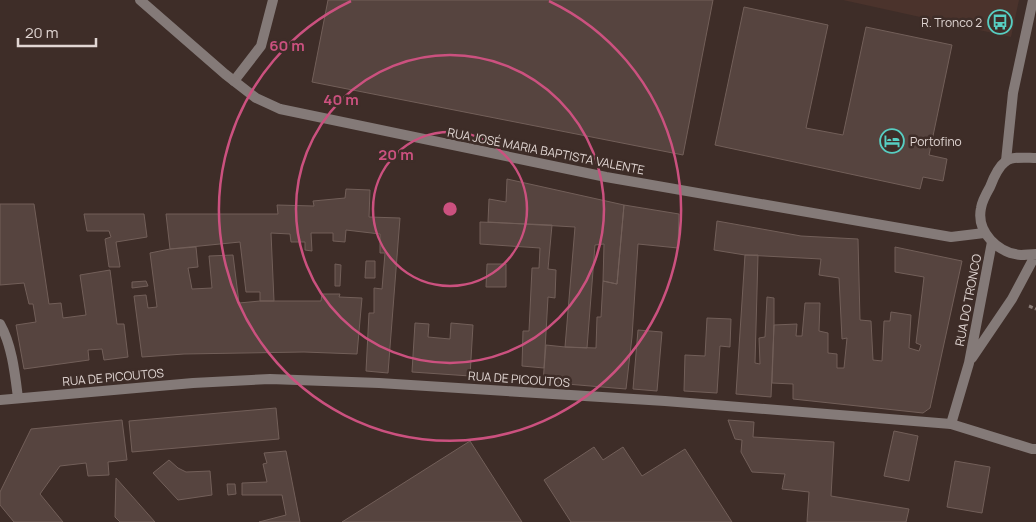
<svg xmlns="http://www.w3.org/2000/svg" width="1036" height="522" font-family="Manrope,sans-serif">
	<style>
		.built { fill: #4b332c }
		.building { fill: #56443f; stroke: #725f59 }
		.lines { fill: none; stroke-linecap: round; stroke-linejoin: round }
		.path { stroke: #8a7c77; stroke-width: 3; stroke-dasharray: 4 2.5; stroke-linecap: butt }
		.service { stroke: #847a78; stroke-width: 10 }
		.minor { stroke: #847a78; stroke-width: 10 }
		.tertiary { stroke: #847a78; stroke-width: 10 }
		.ring { fill: none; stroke: #cb517f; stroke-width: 2.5 }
		.labels { text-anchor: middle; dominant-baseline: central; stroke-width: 5; stroke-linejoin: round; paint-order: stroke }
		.poi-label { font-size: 12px; fill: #e1d6d3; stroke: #3e2d28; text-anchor: end }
		.street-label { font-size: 12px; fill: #e1d6d3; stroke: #3e2d28 }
		.centre { fill: #cb517f; stroke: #3e2d28; stroke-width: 2.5 }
		.ring-label { font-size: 15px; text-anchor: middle; font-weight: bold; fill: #cb517f; stroke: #3e2d28; stroke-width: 5; stroke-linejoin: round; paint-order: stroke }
	</style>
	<rect width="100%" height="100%" fill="#3e2d28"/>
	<path class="built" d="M 843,0 L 1019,0 L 1011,37 Z"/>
	<path class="building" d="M 328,0 L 713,0 L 683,155 L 312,82 Z
		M 744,7 L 828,25 L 806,128 L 843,135 L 866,27 L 952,45 L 929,155 L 947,159 L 943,181 L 923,177 L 920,189 L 715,145 Z
		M 507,179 L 624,205 L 617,284 L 603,281 L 604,244 L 595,245 L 587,348 L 565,347 L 575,227 L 488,222 L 489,199 L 506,202 Z
		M 346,189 L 370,190 L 369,217 L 400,218 L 388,373 L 366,371 L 369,313 L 374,313 L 374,288 L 382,289 L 385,253 L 380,253 L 380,234 L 346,230 L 345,242 L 333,241 L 333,233 L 311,233 L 312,251 L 305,250 L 305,242 L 291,242 L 290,234 L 271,233 L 274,301 L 260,301 L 260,292 L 246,292 L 240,242 L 170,249 L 166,214 L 278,214 L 277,205 L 314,206 L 313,201 L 345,198 Z
		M 0,204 L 34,204 L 49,304 L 61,303 L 63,318 L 86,315 L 80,275 L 110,270 L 117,324 L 124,324 L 128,357 L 104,360 L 102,349 L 88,350 L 89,360 L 24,369 L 16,325 L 36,322 L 33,304 L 29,304 L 24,283 L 0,285 Z
		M 624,205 L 679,214 L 678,248 L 638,244 L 632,337 L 626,389 L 543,382 L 546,345 L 565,347 L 596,348 L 597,317 L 601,317 L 603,281 L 617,284 Z
		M 84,214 L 144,214 L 147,237 L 116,242 L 120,267 L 109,267 L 105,239 L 111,237 L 109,231 L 87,231 Z
		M 717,221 L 801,236 L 858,239 L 860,320 L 871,321 L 873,360 L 882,361 L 884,321 L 890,321 L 891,312 L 911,315 L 909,348 L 919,351 L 921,345 L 916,343 L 924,277 L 895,272 L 895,247 L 962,261 L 930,408 L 923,413 L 793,399 L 793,384 L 772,383 L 774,325 L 797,324 L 796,336 L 802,336 L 805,303 L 820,303 L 819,331 L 828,333 L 828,353 L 837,354 L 837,368 L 844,368 L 847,338 L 842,339 L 839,278 L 819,275 L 821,259 L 745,255 L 714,250 Z
		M 480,222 L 552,225 L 548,269 L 556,270 L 555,298 L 548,297 L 544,368 L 522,366 L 523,331 L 529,331 L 532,268 L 539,268 L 540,248 L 480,244 Z
		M 196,247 L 198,267 L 188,268 L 192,289 L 212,288 L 209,256 L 233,255 L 239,303 L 260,301 L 321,301 L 322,294 L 340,294 L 339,297 L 362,298 L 357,354 L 304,352 L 184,354 L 142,357 L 134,296 L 146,295 L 148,308 L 157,307 L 150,253 L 170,249 Z
		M 745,255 L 758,255 L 755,363 L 760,364 L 759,338 L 765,337 L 767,297 L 774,298 L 774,325 L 771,397 L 736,394 Z
		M 366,261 L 375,261 L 375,278 L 365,278 Z
		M 335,264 L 341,265 L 340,286 L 335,286 Z
		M 487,264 L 506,264 L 506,287 L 486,287 Z
		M 146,281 L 148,286 L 132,288 L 132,282 Z
		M 707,318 L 731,319 L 730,347 L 720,346 L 717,393 L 684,391 L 685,355 L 705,356 Z
		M 415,323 L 429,324 L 428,337 L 450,339 L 451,323 L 473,325 L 470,376 L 412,372 Z
		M 638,330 L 662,332 L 657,391 L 633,389 Z
		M 276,408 L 279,439 L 132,452 L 129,421 Z
		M 122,420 L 127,460 L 108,462 L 109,475 L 88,476 L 86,463 L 60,466 L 40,494 L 63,522 L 14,522 L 0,505 L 0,492 L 31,429 Z
		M 728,420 L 754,422 L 753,437 L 834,442 L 831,496 L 909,509 L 906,522 L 807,522 L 809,492 L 782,489 L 785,474 L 752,472 L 741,452 L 742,440 L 735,439 Z
		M 894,431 L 918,436 L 909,481 L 884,476 Z
		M 470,441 L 522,522 L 342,522 Z
		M 594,447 L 603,460 L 623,447 L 642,476 L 685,449 L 732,522 L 571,522 L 544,480 Z
		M 286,451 L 300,522 L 259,522 L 286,515 L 282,495 L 242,495 L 242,483 L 267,482 L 263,464 L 267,463 L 264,453 Z
		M 169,460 L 178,468 L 186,472 L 210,471 L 212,495 L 178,500 L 153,473 Z
		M 955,461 L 990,467 L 982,513 L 947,507 Z
		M 116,478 L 155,522 L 120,522 L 115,517 Z
		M 227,484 L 235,484 L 236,494 L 228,495 Z"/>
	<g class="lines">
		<path class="path" d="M 1029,306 L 1036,309"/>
		<path class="service" d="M 234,81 L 261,46 L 273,0
			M 0,324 C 12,345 15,374 18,398"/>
		<path class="minor" d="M 1006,161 L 1013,93 L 1033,0
			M 0,400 L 193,383 L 270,379 L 379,383 L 665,401 L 951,424"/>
		<path class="tertiary" d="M 140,0 L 225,74 L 256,98 L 280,109 L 606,177 L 951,237 L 984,233
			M 1036,158 C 1027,158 1013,156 1006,161 C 998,167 993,179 990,187 C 986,194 982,201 981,208 C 976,232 998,253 1021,255 C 1026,255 1031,254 1036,254
			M 992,242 L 969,363 L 951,424 L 1032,449 L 1036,449
			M 972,358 L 1012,299 L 1036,254"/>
	</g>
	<g class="ring">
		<circle cx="450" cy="209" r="77"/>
		<circle cx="450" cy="209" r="154"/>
		<path d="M549 1A231 231 0 1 1 351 1"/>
	</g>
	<defs>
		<g id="bus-ring" transform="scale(1.25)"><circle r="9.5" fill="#3e2d28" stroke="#57cec2" stroke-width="1.5"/><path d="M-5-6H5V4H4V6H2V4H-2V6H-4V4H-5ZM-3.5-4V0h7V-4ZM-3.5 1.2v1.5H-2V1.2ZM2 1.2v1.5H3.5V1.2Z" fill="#57cec2"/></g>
		<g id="hotel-ring" transform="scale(1.25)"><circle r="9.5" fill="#3e2d28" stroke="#57cec2" stroke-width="1.5"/><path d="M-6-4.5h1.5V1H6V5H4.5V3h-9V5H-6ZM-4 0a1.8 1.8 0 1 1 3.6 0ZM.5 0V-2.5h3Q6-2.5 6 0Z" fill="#57cec2"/></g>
	</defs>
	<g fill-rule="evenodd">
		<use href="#bus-ring" x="1000" y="22"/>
		<use href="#hotel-ring" x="892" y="141"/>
	</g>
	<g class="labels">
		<g class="poi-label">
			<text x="982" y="22">R. Tronco 2</text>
			<text x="910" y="141" text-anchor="start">Portofino</text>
		</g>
		<g class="street-label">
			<text transform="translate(546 151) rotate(11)">RUA JOSÉ MARIA BAPTISTA VALENTE</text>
			<text transform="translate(968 300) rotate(-79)">RUA DO TRONCO</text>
			<text transform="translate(113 377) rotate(-5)">RUA DE PICOUTOS</text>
			<text transform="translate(519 379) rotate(4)">RUA DE PICOUTOS</text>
		</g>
	</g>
	<circle cx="450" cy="209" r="8" class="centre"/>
	<g class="ring-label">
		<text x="287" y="51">60 m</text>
		<text x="341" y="105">40 m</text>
		<text x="396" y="160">20 m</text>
	</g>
	<path d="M18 38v8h78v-8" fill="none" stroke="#e1d6d3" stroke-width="2.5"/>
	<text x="25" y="38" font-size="15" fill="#e1d6d3" stroke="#3e2d28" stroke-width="4" paint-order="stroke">20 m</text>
</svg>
